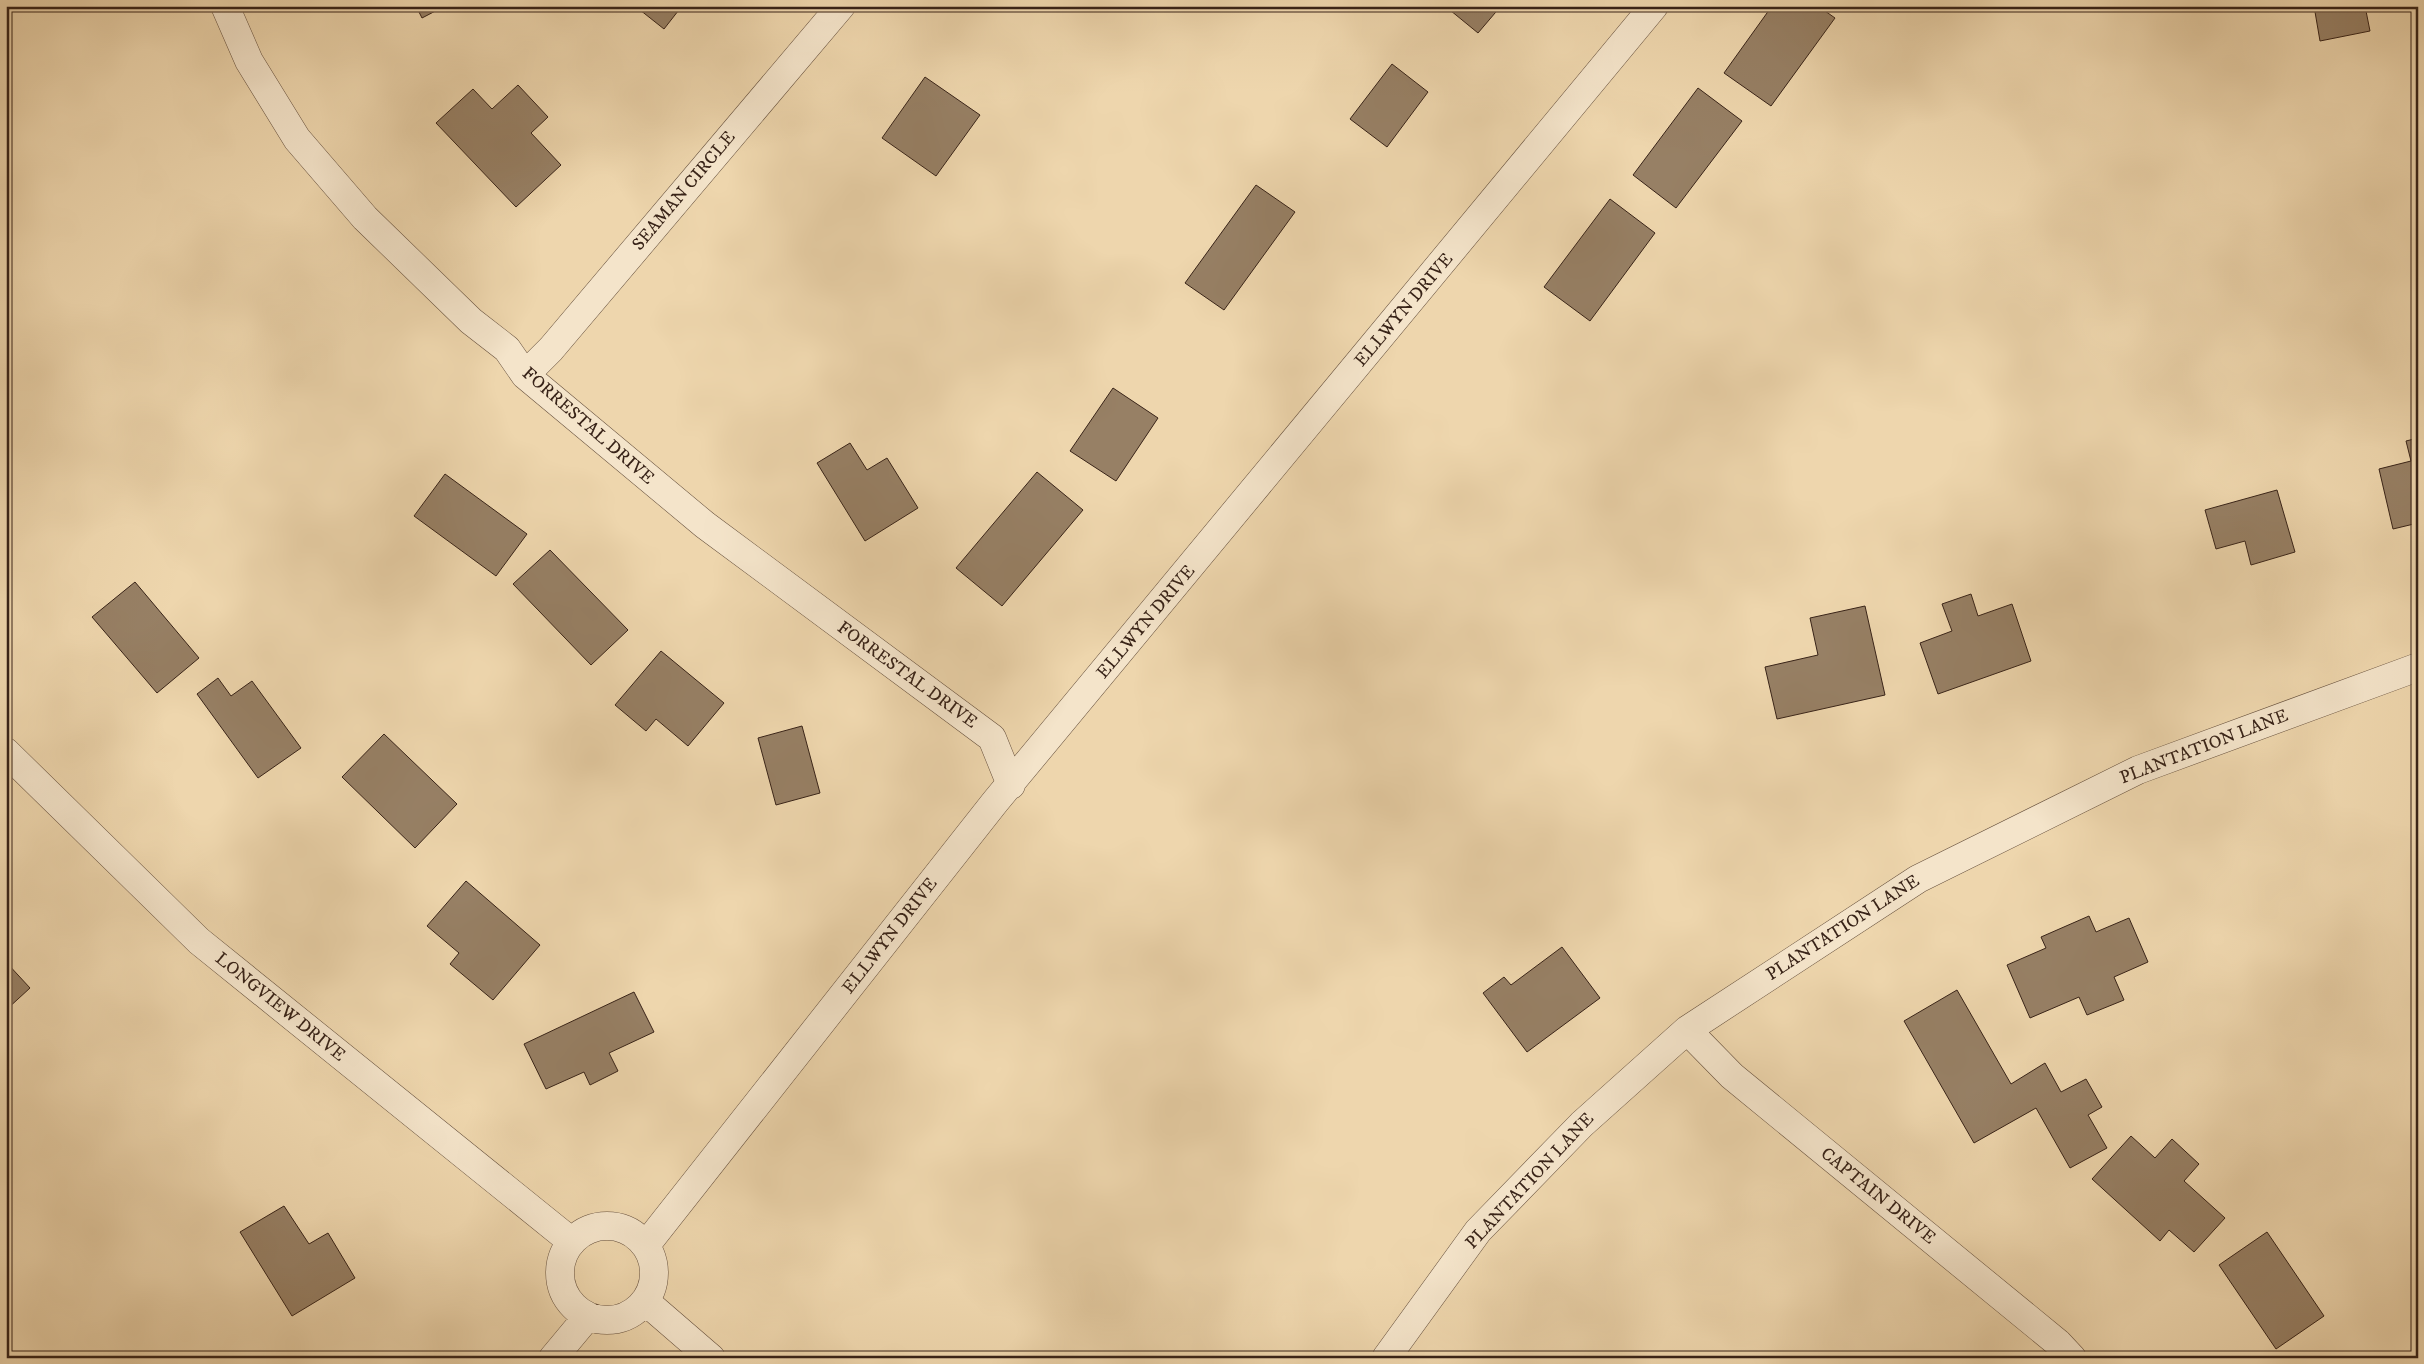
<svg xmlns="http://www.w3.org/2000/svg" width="2424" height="1364" font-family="'IM FELL DW Pica',serif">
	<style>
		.building { fill: #978065; stroke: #382318 }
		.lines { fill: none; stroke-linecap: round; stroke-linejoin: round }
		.street-casing { stroke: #66503d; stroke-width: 29 }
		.street { stroke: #f4e4ca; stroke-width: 28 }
		.labels { text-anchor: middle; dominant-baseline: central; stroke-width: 4; stroke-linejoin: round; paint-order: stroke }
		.street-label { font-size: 18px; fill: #382318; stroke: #f4e4ca }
	</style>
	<rect width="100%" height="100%" fill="#eed6ad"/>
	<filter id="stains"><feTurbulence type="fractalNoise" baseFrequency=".004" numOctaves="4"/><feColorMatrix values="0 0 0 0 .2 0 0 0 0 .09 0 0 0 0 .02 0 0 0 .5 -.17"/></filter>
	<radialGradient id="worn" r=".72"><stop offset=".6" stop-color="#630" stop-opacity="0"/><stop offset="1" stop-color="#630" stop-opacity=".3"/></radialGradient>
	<path class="building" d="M 416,6 L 445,6 L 422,18 Z
		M 635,6 L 682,6 L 664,29 Z
		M 1445,6 L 1501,6 L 1478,33 Z
		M 1772,6 L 1818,6 L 1835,18 L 1771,106 L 1724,73 Z
		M 2314,6 L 2365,6 L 2370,31 L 2320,41 Z
		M 1392,64 L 1428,92 L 1387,147 L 1350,119 Z
		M 925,77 L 980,115 L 936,176 L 882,138 Z
		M 518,85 L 548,117 L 531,133 L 561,165 L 516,207 L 436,123 L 473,89 L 492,109 Z
		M 1698,88 L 1742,121 L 1676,208 L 1633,175 Z
		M 1256,185 L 1295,212 L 1224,310 L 1185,283 Z
		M 1610,199 L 1655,233 L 1590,321 L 1544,287 Z
		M 1113,388 L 1158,418 L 1116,481 L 1070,451 Z
		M 2418,438 L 2418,523 L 2393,529 L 2379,469 L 2411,461 L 2406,441 Z
		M 850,443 L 867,470 L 887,458 L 918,508 L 865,541 L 817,463 Z
		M 1037,472 L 1083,510 L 1002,606 L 956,568 Z
		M 445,474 L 527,534 L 496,576 L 414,516 Z
		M 2277,490 L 2295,552 L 2251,565 L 2245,541 L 2216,549 L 2205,510 Z
		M 550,550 L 628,630 L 591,665 L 513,584 Z
		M 135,582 L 199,658 L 157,693 L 92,617 Z
		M 1971,594 L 1978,616 L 2012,604 L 2031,661 L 1938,694 L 1920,643 L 1952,631 L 1942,604 Z
		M 1865,606 L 1885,695 L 1777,719 L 1765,667 L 1818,655 L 1810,618 Z
		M 661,651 L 724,703 L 688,746 L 656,719 L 646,731 L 615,705 Z
		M 218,678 L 231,696 L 252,681 L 301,748 L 258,778 L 197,694 Z
		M 802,726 L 820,793 L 776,805 L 758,738 Z
		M 384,734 L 457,804 L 415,848 L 342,777 Z
		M 466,881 L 540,945 L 493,1000 L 450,964 L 459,953 L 427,926 Z
		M 2089,916 L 2096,932 L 2129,918 L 2148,962 L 2114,977 L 2124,1000 L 2087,1015 L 2079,997 L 2030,1018 L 2007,965 L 2046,948 L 2041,937 Z
		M 1562,947 L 1600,998 L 1527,1052 L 1483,993 L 1504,977 L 1511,985 Z
		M 6,962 L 30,988 L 6,1010 Z
		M 1957,990 L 2011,1084 L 2045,1063 L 2061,1092 L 2086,1079 L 2102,1107 L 2088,1115 L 2107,1148 L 2070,1168 L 2036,1108 L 1974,1143 L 1904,1021 Z
		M 634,992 L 654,1032 L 609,1053 L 618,1071 L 590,1085 L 584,1072 L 546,1089 L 524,1044 Z
		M 2131,1136 L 2155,1158 L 2172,1139 L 2199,1164 L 2184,1181 L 2225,1218 L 2194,1252 L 2169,1230 L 2160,1241 L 2092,1179 Z
		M 284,1206 L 309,1244 L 328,1233 L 355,1278 L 292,1316 L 240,1232 Z
		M 2267,1232 L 2324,1316 L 2276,1349 L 2219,1265 Z"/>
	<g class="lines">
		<g class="street-casing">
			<path id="street" d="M 225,6 L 249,61 L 297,139 L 365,218 L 471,321 L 507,349 L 525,375 L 705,525 L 992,738 L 1011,785
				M 525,375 L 551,349 L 841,6
				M 6,752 L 199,941 L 572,1242
				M 1687,1030 L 1732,1076 L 2058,1343 L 2072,1358
				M560 1273a47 47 0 1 1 94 0a47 47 0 1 1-94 0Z
				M 646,1245 L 995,802 L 1654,6
				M 645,1301 L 711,1358
				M 553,1358 L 588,1316
				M 1386,1358 L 1478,1231 L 1582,1124 L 1687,1030 L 1918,879 L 2138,770 L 2418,667"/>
		</g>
		<use href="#street" class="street"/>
	</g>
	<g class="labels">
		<g class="street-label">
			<text transform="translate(684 191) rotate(-50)">SEAMAN CIRCLE</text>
			<text transform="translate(1404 310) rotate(-50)">ELLWYN DRIVE</text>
			<text transform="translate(588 426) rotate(41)">FORRESTAL DRIVE</text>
			<text transform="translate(1146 622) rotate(-50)">ELLWYN DRIVE</text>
			<text transform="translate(907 675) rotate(36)">FORRESTAL DRIVE</text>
			<text transform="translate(2204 747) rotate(-21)">PLANTATION LANE</text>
			<text transform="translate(1843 928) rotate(-33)">PLANTATION LANE</text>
			<text transform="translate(890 936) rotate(-52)">ELLWYN DRIVE</text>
			<text transform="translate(280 1007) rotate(39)">LONGVIEW DRIVE</text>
			<text transform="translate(1530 1181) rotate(-47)">PLANTATION LANE</text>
			<text transform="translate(1878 1196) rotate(39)">CAPTAIN DRIVE</text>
		</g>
	</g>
	<rect width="2424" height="1364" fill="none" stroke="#eed6ad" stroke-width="25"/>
	<rect x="8" y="8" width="2409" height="1349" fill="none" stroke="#382318" stroke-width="2.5"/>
	<rect x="12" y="12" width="2399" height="1339" fill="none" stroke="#382318"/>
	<rect width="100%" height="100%" filter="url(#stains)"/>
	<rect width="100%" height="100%" fill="url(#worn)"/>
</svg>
